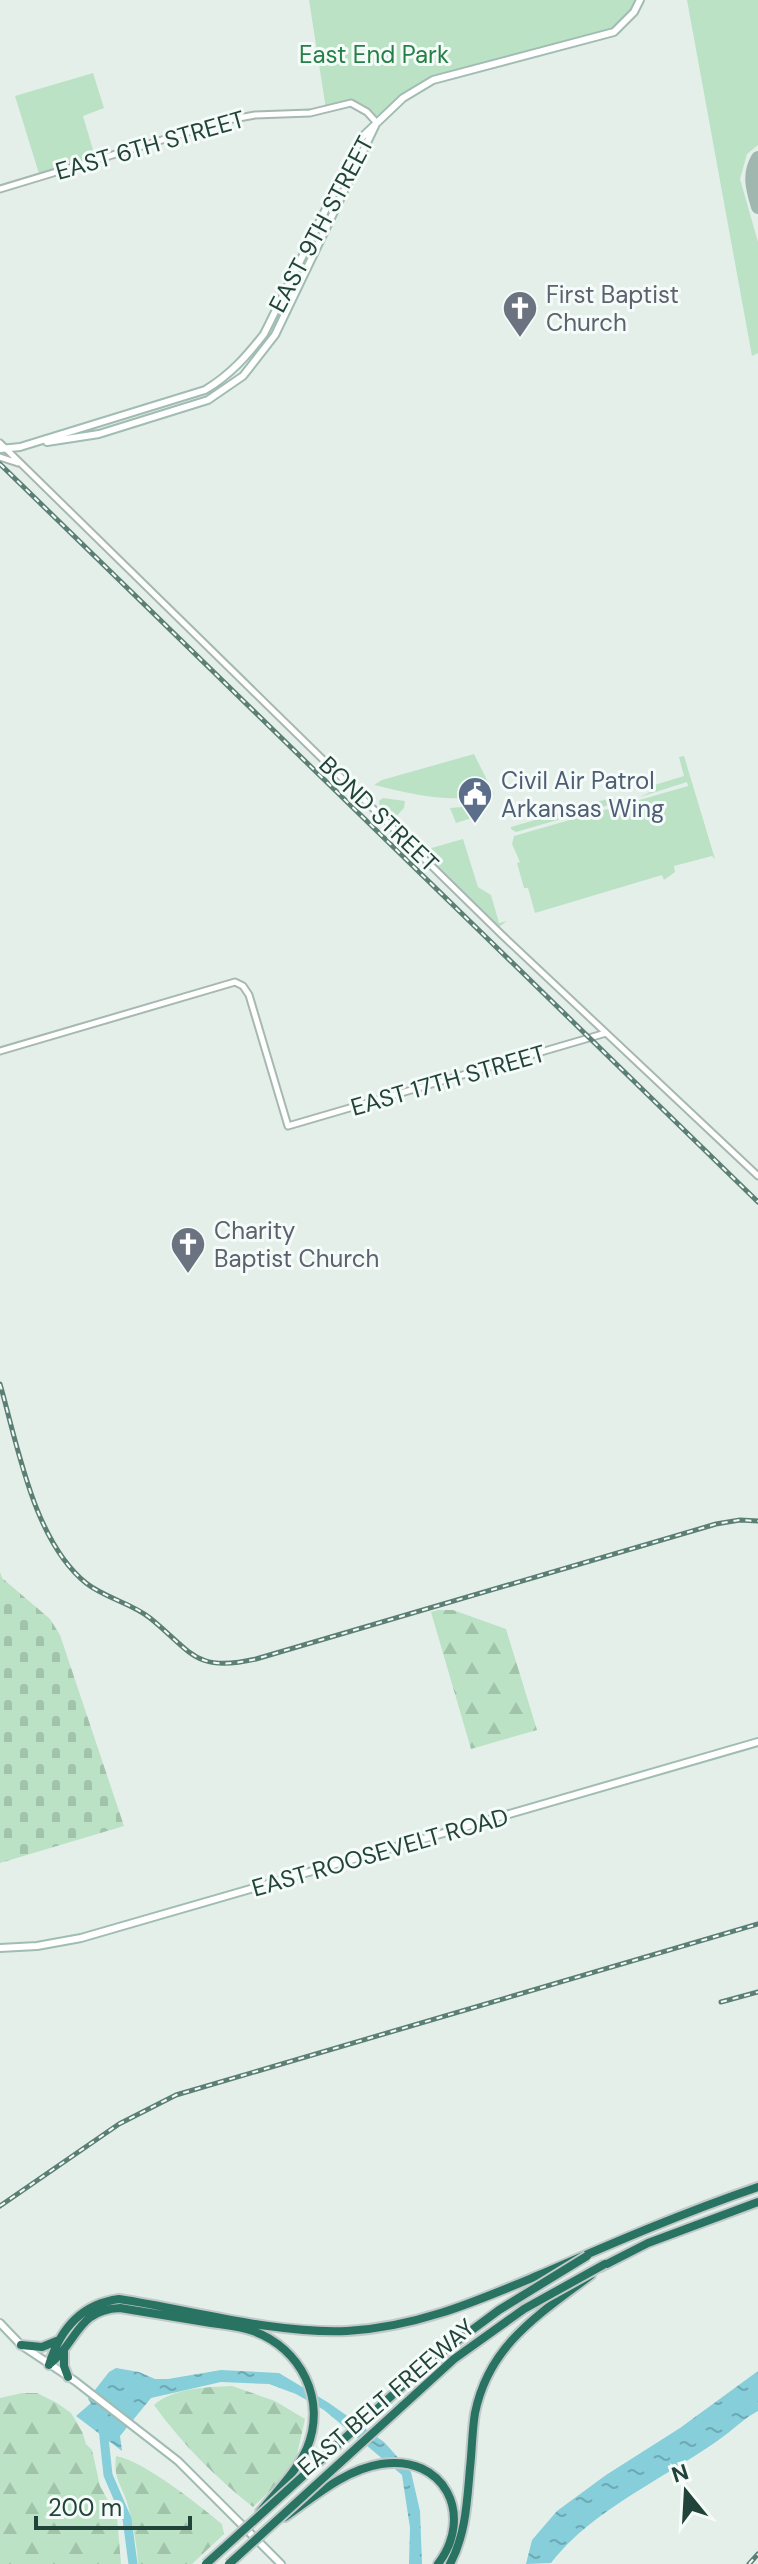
<svg xmlns="http://www.w3.org/2000/svg" width="758" height="2564" font-family="'DM Sans',sans-serif">
	<style>
		.green { fill: #bbe2c5 }
		.forest { fill: url(#forest-firs) }
		.cemetery { fill: url(#cemetery-stones) }
		.water { fill: url(#water-ripples) }
		.lines { fill: none; stroke-linecap: round; stroke-linejoin: round }
		.river { stroke: #86ceda; stroke-width: 9 }
		.taxiway { stroke: #a0b7b0; stroke-width: 14 }
		.tertiary-casing { stroke: #a6b8b1; stroke-width: 9 }
		.secondary-casing { stroke: #a1bcb2; stroke-width: 10 }
		.motorway-casing { stroke: #c1cac8; stroke-width: 12 }
		.tertiary { stroke: #fff; stroke-width: 5 }
		.secondary { stroke: #fff; stroke-width: 6 }
		.motorway { stroke: #297363; stroke-width: 8 }
		.rail-casing { stroke: #5b7f75; stroke-width: 5 }
		.rail { stroke: #f5fbf8; stroke-width: 2; stroke-dasharray: 6; stroke-linecap: butt }
		.motorway-bridge-casing { stroke: #c1cac8; stroke-width: 12; stroke-linecap: butt }
		.motorway-bridge { stroke: #297363; stroke-width: 8 }
		.labels { text-anchor: middle; dominant-baseline: central; stroke-width: 6; stroke-linejoin: round; paint-order: stroke }
		.park-label { font-size: 24px; fill: #258047; stroke: #f5fbf8 }
		.street-label { font-size: 24px; fill: #214339; stroke: #f5fbf8 }
		.worship-label { font-size: 24px; fill: #5b616d; stroke: #f5fbf8; text-anchor: start }
		.service-label { font-size: 24px; fill: #4e5e75; stroke: #f5fbf8; text-anchor: start }
	</style>
	<defs>
		<pattern id="forest-firs" width="22" height="20" patternUnits="userSpaceOnUse" patternTransform="scale(2)"><rect width="22" height="20" fill="#bbe2c5"/><path d="M5 1l3.5 6h-7zM16 11l3.5 6h-7z" fill="#a0c3aa"/></pattern>
		<pattern id="cemetery-stones" width="16" height="16" patternUnits="userSpaceOnUse" patternTransform="scale(2)"><rect width="16" height="16" fill="#bbe2c5"/><path d="M2 7V4a2 2 0 0 1 4 0v3zM10 15v-3a2 2 0 0 1 4 0v3z" fill="#a0c3aa"/></pattern>
		<pattern id="water-ripples" width="26" height="14" patternUnits="userSpaceOnUse" patternTransform="scale(2)"><rect width="26" height="14" fill="#86ceda"/><path d="M2 4q2-2 4 0t4 0M15 11q2-2 4 0t4 0" fill="none" stroke="#6da9b2"/></pattern>
	</defs>
	<rect width="100%" height="100%" fill="#e4efea"/>
	<path class="green" d="M 309,0 L 640,0 L 614,32 L 454,75 L 421,87 L 377,123 L 367,112 L 351,103 L 326,109 Z
		M 687,0 L 758,0 L 758,145 L 747,154 L 740,179 L 758,242 L 758,353 L 752,356 Z
		M 93,73 L 104,108 L 83,116 L 96,160 L 40,177 L 15,96 Z
		M 474,754 L 494,794 C 452,804 415,795 374,785 L 382,780 Z
		M 684,756 L 715,859 L 712,856 L 674,866 L 675,872 L 664,880 L 662,875 L 535,913 L 528,888 L 524,888 L 517,863 L 520,862 L 512,844 L 514,836 L 688,786 L 687,782 L 640,797 L 656,789 L 655,787 L 638,790 L 684,776 L 679,757 Z
		M 614,797 L 616,803 L 516,832 L 511,829 L 511,827 Z
		M 383,798 L 405,801 L 404,808 L 393,820 L 380,808 L 379,801 Z
		M 475,806 L 476,811 L 472,813 L 477,812 L 478,816 L 456,823 L 450,808 Z
		M 463,839 L 478,887 L 491,895 L 499,923 L 507,921 L 499,927 L 421,851 Z"/>
	<path class="forest" d="M 438,1610 L 453,1610 L 506,1629 L 537,1730 L 471,1749 L 431,1612 Z
		M 232,2386 L 275,2401 L 305,2419 L 296,2459 L 276,2485 L 253,2507 C 215,2477 183,2445 154,2405 C 173,2388 207,2387 232,2386 Z
		M 22,2393 L 37,2393 L 57,2403 L 71,2413 L 82,2431 L 86,2444 L 92,2450 L 100,2486 L 117,2517 L 121,2564 L 0,2564 L 0,2398 Z
		M 116,2456 C 146,2462 197,2504 222,2524 L 224,2534 L 192,2564 L 138,2564 C 137,2544 133,2525 128,2506 C 123,2486 113,2481 116,2456 Z"/>
	<path class="cemetery" d="M 0,1572 L 2,1578 L 50,1619 L 60,1635 L 124,1826 L 0,1863 Z"/>
	<path class="water" d="M 116,2368 L 139,2372 L 155,2379 L 168,2379 L 221,2370 L 279,2373 L 329,2403 L 384,2442 L 411,2472 L 420,2511 L 422,2564 L 409,2564 L 410,2528 L 402,2475 L 324,2410 L 296,2394 L 269,2384 L 221,2382 L 151,2398 L 120,2436 L 122,2451 L 76,2416 L 91,2403 L 88,2399 L 109,2372 Z
		M 758,2371 L 758,2411 C 745,2418 736,2427 724,2436 C 670,2476 592,2509 551,2563 L 526,2564 L 532,2540 L 557,2511 L 606,2475 L 680,2428 Z"/>
	<g class="lines">
		<path class="river" d="M 103,2428 L 108,2475 L 127,2519 L 133,2564"/>
		<path class="taxiway" d="M 758,158 C 748,175 753,189 758,207"/>
		<g class="tertiary-casing">
			<path id="tertiary" d="M 0,189 L 228,120 L 255,115 L 310,113 L 351,103 L 367,112 L 377,123
				M 0,443 L 501,934 L 758,1176
				M 0,457 L 18,463
				M 0,1051 L 235,982 L 243,986 L 249,995 L 288,1126 L 606,1033"/>
		</g>
		<g class="secondary-casing">
			<path id="secondary" d="M 47,442 L 99,434 L 208,400 L 243,376 L 275,335 L 375,126
				M 20,447 L 205,390 C 230,375 246,357 264,334 L 361,138 L 403,98 L 433,80 L 614,32 L 634,12 L 640,0
				M 0,449 L 20,447
				M 0,1948 L 37,1946 L 81,1938 L 758,1742
				M 0,2323 L 21,2345 L 75,2381 L 178,2461 L 281,2564"/>
		</g>
		<g class="motorway-casing">
			<path id="motorway" d="M 601,2267 L 648,2243 L 758,2202
				M 21,2345 L 42,2347 L 59,2340
				M 64,2351 L 64,2366 L 68,2377
				M 51,2363 C 78,2341 77,2310 120,2308 C 150,2313 180,2318 211,2323 C 224,2325 239,2326 253,2331 C 301,2348 327,2400 307,2448 C 297,2471 275,2493 260,2512
				M 49,2365 C 60,2329 81,2304 119,2299 C 192,2310 273,2334 347,2331 C 419,2327 479,2300 544,2273 C 615,2242 685,2212 758,2187
				M 285,2517 C 314,2497 344,2470 381,2464 C 444,2454 475,2515 438,2564
				M 450,2564 C 466,2534 467,2501 470,2468 C 472,2450 472,2431 475,2413 C 489,2344 540,2314 591,2275"/>
		</g>
		<use href="#tertiary" class="tertiary"/>
		<use href="#secondary" class="secondary"/>
		<use href="#motorway" class="motorway"/>
		<g class="rail-casing">
			<path id="rail" d="M 0,464 L 758,1202
				M 0,1384 C 18,1447 34,1541 86,1583 C 105,1598 131,1603 150,1618 C 192,1652 195,1673 256,1659 L 716,1524 L 740,1520 L 758,1521
				M 721,2002 L 758,1992
				M 0,2206 L 119,2124 L 176,2095 L 758,1924
				M 749,2564 L 758,2554"/>
		</g>
		<use href="#rail" class="rail"/>
		<g class="motorway-bridge-casing">
			<path id="motorway-bridge" d="M 206,2564 L 430,2361 L 499,2310 L 587,2256
				M 229,2564 L 454,2359 L 524,2309 L 605,2264"/>
		</g>
		<use href="#motorway-bridge" class="motorway-bridge"/>
	</g>
	<defs>
		<g id="church-pin" transform="scale(1.8)"><path d="M0 17L-7.5 6A9.5 9.5 0 1 1 7.5 6Z" fill="#6b7280" stroke="#f5fbf8"/><path d="M-1.2-6h2.4v3.5h3.3v2.4h-3.3V6h-2.4V-.1h-3.3v-2.4h3.3Z" fill="#fff"/></g>
		<g id="civic-pin" transform="scale(1.8)"><path d="M0 17L-7.5 6A9.5 9.5 0 1 1 7.5 6Z" fill="#5c6f8a" stroke="#f5fbf8"/><path d="M-.6-6.5H3V-4.5H.6V-3L4-1V1h2V6H-6V1h2V-1L-.6-3ZM-1.2 2.5V6h2.4V2.5Z" fill="#fff"/></g>
	</defs>
	<g fill-rule="evenodd">
		<use href="#church-pin" x="520" y="308"/>
		<use href="#civic-pin" x="475" y="794"/>
		<use href="#church-pin" x="188" y="1244"/>
	</g>
	<g class="labels">
		<g class="park-label">
			<text x="374" y="54">East End Park</text>
		</g>
		<g class="street-label">
			<text transform="translate(150 145) rotate(-16)">EAST 6TH STREET</text>
			<text transform="translate(321 224) rotate(-62)">EAST 9TH STREET</text>
			<text transform="translate(379 814) rotate(44)">BOND STREET</text>
			<text transform="translate(448 1080) rotate(-16)">EAST 17TH STREET</text>
			<text transform="translate(380 1852) rotate(-16)">EAST ROOSEVELT ROAD</text>
			<text transform="translate(386 2397) rotate(-41)">EAST BELT FREEWAY</text>
		</g>
		<g class="worship-label">
			<text x="546" y="294">First Baptist<tspan x="546" dy="28">Church</tspan></text>
			<text x="214" y="1230">Charity<tspan x="214" dy="28">Baptist Church</tspan></text>
		</g>
		<g class="service-label">
			<text x="501" y="780">Civil Air Patrol<tspan x="501" dy="28">Arkansas Wing</tspan></text>
		</g>
	</g>
	<g transform="translate(686 2492) rotate(342)" stroke="#f5fbf8" stroke-width="6" paint-order="stroke">
	<path d="M0-6L14 30L0 20L-14 30Z" fill="#214339"/>
	<text y="-12" font-size="22" font-weight="bold" text-anchor="middle" fill="#214339">N</text>
	</g>
	<path d="M36 2516v12h154v-12" fill="none" stroke="#214339" stroke-width="4"/>
	<text x="48" y="2516" font-size="24" fill="#214339" stroke="#f5fbf8" stroke-width="6" paint-order="stroke">200 m</text>
</svg>
